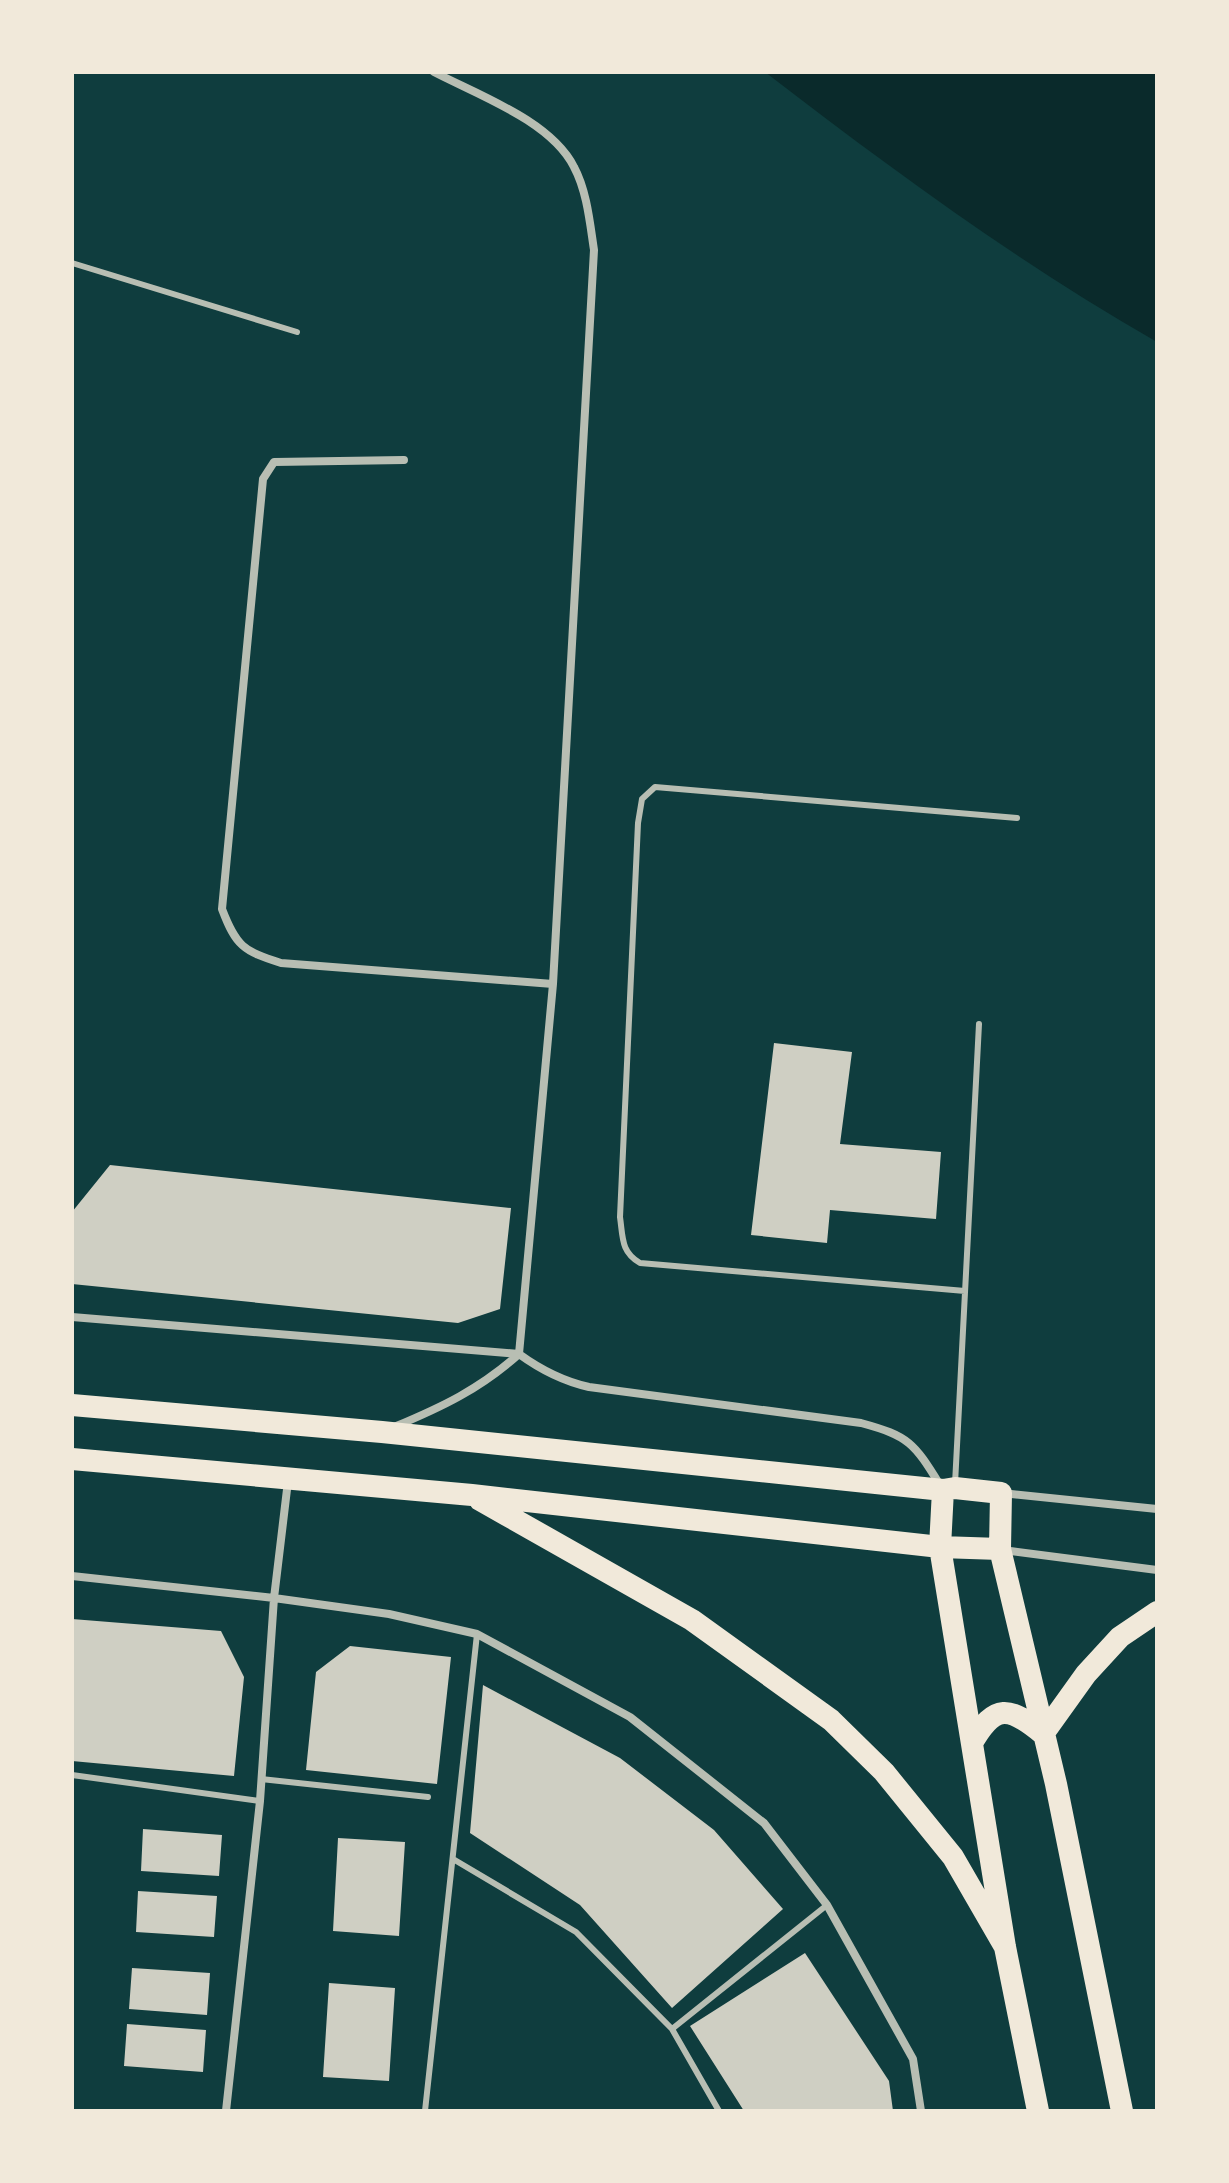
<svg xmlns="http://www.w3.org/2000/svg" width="1229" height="2183" font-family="Quicksand,sans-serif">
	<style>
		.water { fill: #0a2a2b }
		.building { fill: #cfcfc3 }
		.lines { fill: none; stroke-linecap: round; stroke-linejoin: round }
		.service { stroke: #b8beb3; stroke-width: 6 }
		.minor { stroke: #b8beb3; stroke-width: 8 }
		.trunk { stroke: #f1e9da; stroke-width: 22 }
	</style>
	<rect width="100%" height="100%" fill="#0f3d3e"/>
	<path class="water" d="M 765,72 L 1157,72 L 1157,342 C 1019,263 891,169 765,72 Z"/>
	<path class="building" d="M 774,1043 L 852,1052 L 840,1144 L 941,1152 L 936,1219 L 830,1210 L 827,1243 L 751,1235 Z
		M 110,1165 L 511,1208 L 500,1309 L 458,1323 L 72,1284 L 72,1212 Z
		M 72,1619 L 221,1631 L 244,1677 L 234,1776 L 72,1761 Z
		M 350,1646 L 451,1657 L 437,1784 L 306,1770 L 316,1672 Z
		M 483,1685 L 620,1758 L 714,1830 L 783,1909 L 672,2008 L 580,1905 L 470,1833 Z
		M 143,1829 L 222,1835 L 219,1876 L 141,1871 Z
		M 338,1838 L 405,1842 L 399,1936 L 333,1931 Z
		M 138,1891 L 217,1896 L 214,1937 L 136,1932 Z
		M 805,1953 L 889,2081 L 893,2111 L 744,2111 L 690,2026 Z
		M 132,1968 L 210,1973 L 207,2015 L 129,2009 Z
		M 329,1983 L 395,1988 L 389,2081 L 323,2077 Z
		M 127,2024 L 206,2030 L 203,2072 L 124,2066 Z"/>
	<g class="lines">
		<path class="service" d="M 72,263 L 297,332
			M 965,1291 L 640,1263 C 621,1252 623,1238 620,1217 L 638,823 L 642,799 L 655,787 L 1017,818
			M 955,1484 L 979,1024
			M 72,1775 L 260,1801
			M 261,1779 L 428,1797
			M 453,1859 L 576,1932 L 672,2029 L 719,2111
			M 672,2029 L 827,1905
			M 425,2111 L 477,1634"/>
		<path class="minor" d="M 404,460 L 274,462 L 263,479 L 222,909 C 236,946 243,951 281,963 L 553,984
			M 72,1317 L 519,1354 C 541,1370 562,1381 589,1387 L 861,1423 C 909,1436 914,1443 940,1485
			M 394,1427 C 442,1407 480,1389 519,1354 L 553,984 L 594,250 C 590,224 587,191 574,167 C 551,121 478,95 434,72
			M 1002,1493 L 1157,1509
			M 1003,1550 L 1157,1570
			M 72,1576 L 274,1598 L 389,1614 L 477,1634 L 630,1717 L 764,1823 L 827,1905 L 913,2059 L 921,2111
			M 226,2111 L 260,1801 L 274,1598 L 288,1481"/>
		<path class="trunk" d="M 72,1405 L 382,1432 L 943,1490 L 955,1488 L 1001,1493 L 1000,1549 L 1056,1784 L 1122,2111
			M 72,1459 L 472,1495 L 940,1547 L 1000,1549
			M 943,1490 L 940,1547 L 1005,1947 L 1038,2111
			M 480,1500 L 692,1620 L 831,1720 L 884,1772 L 953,1857 L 1005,1947
			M 972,1743 C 995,1703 1009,1706 1043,1734 L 1086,1674 L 1120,1637 L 1157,1612"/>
	</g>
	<rect width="1229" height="2183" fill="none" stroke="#f1e9da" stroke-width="148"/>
</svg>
